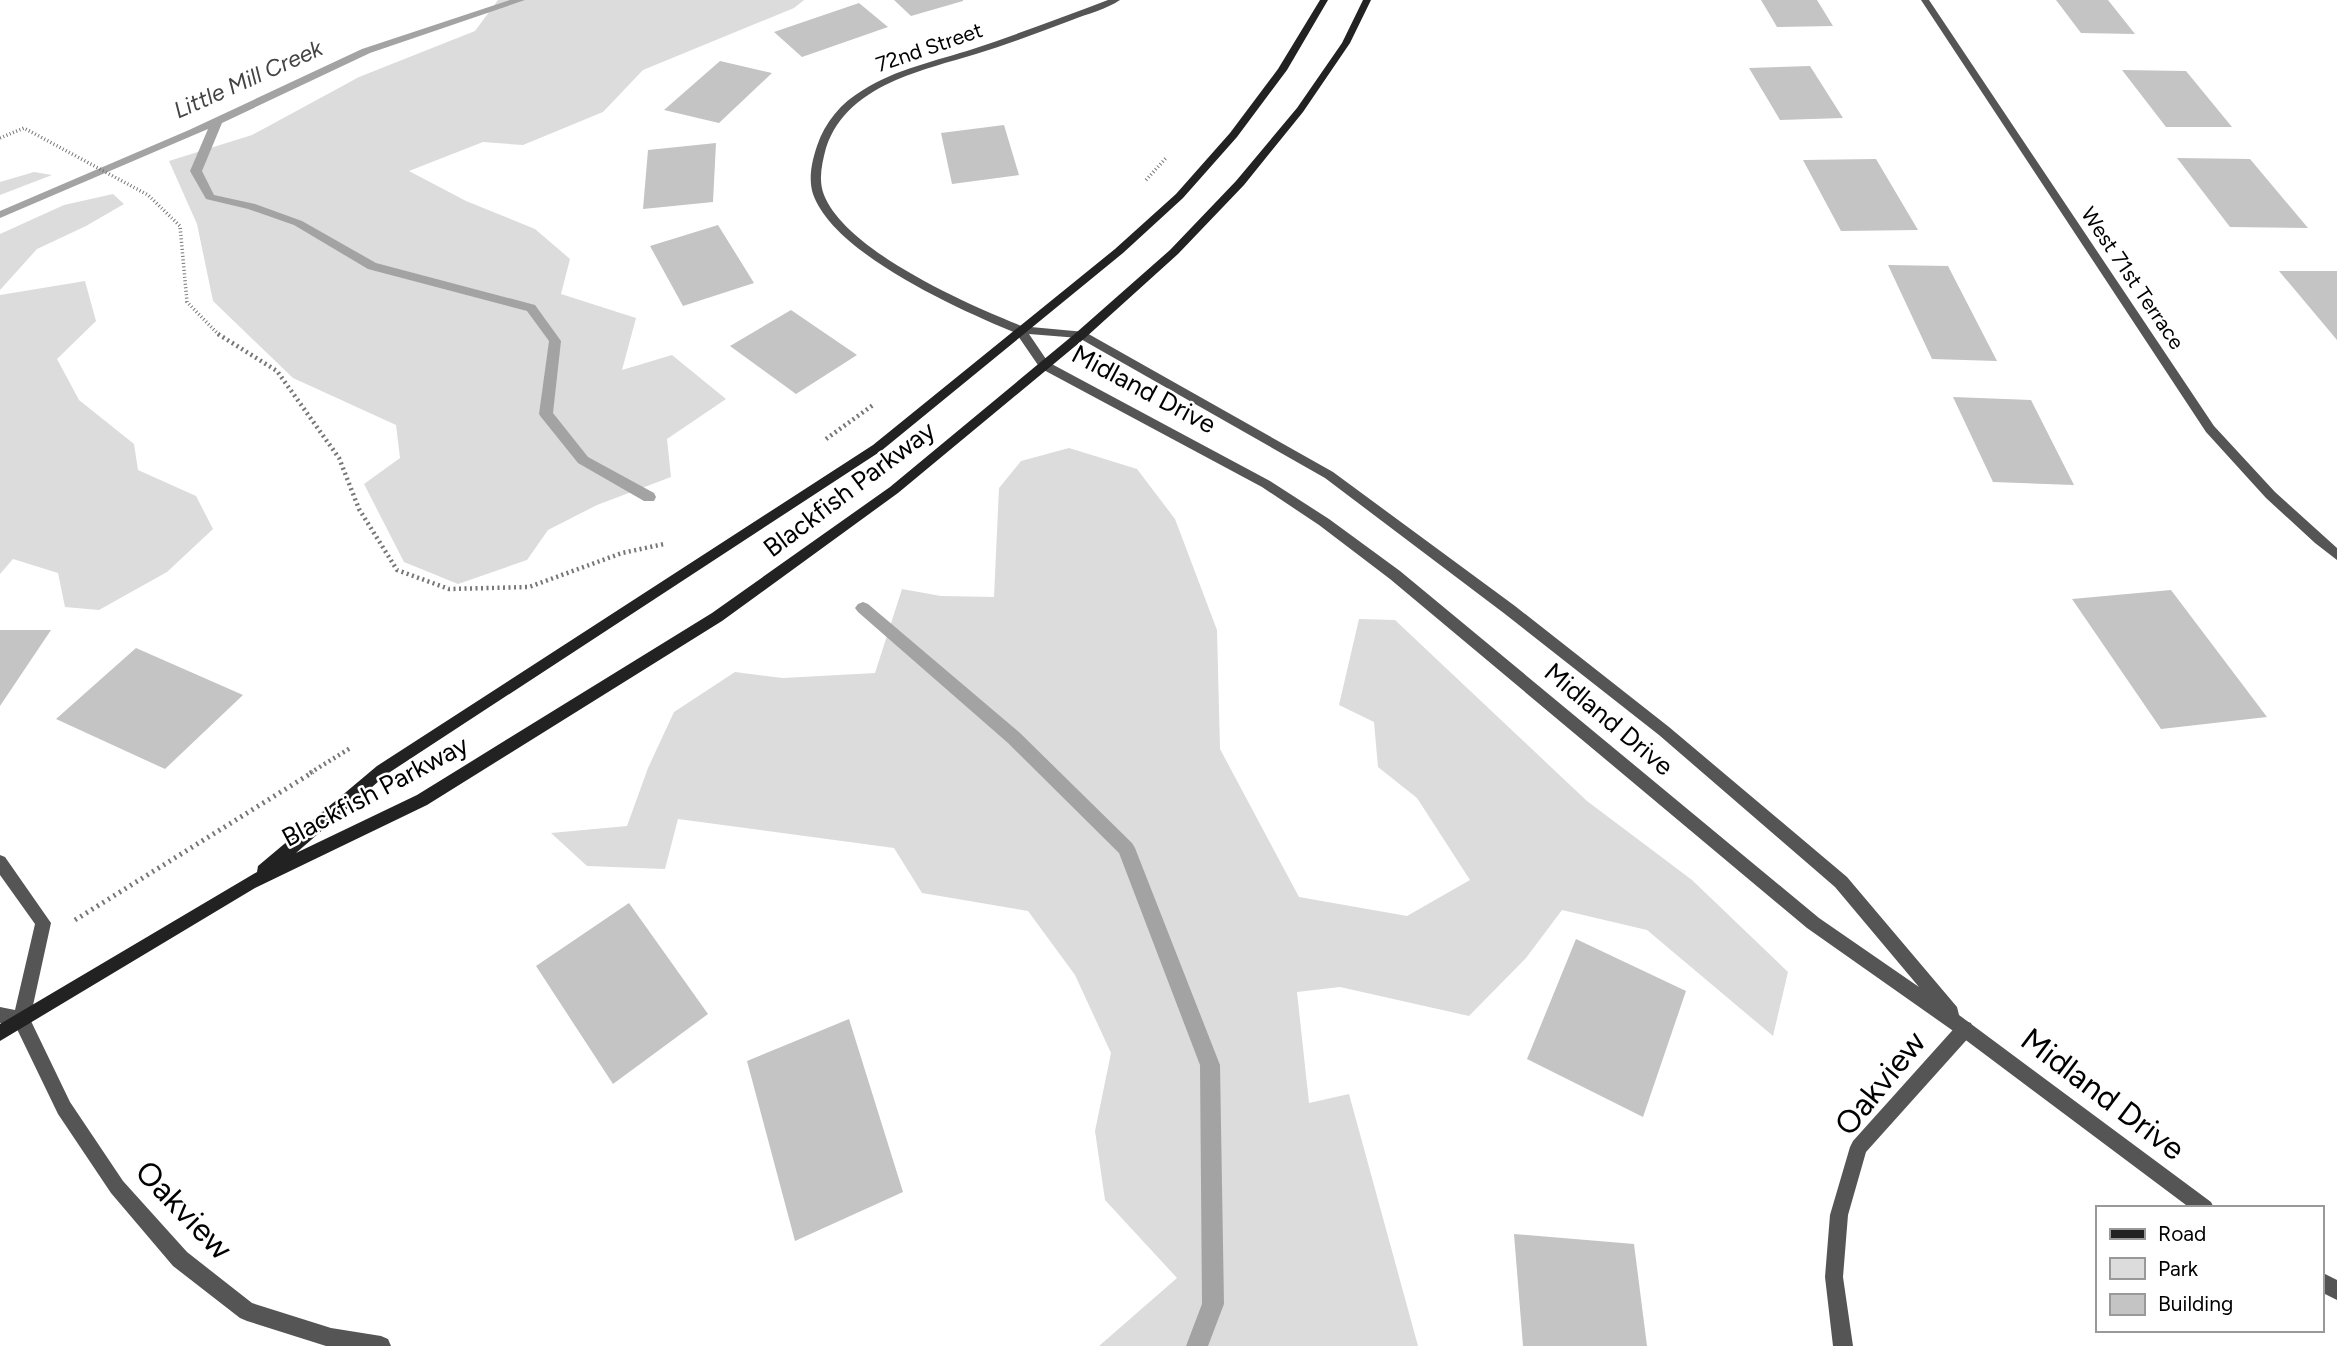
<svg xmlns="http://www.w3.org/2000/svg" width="2337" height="1346" font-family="Figtree,sans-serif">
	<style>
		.green { fill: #dcdcdc }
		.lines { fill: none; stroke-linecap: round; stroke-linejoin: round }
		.stream { fill: #a3a3a3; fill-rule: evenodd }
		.building { fill: #c4c4c4 }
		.path-far2 { stroke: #777; stroke-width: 3.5; stroke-dasharray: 1 2.5; stroke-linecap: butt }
		.path-far1 { stroke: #777; stroke-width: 4.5; stroke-dasharray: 2 3.5; stroke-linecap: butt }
		.path { stroke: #777; stroke-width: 5; stroke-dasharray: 2 4.5; stroke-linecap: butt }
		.minor { fill: #555; fill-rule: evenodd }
		.tertiary { fill: #555; fill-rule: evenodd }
		.secondary { fill: #222; fill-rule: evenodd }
		.labels { text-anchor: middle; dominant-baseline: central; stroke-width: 5; stroke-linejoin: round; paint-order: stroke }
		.far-street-label { font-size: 21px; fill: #000; stroke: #fff }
		.far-water-label { font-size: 23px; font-style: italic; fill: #444; stroke: #fff }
		.street-label { font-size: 26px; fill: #000; stroke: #fff }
		.near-street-label { font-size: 32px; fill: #000; stroke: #fff }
	</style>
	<rect width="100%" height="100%" fill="#fff"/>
	<path class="green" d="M 498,0 L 804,0 L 794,8 L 643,70 L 603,112 L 523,145 L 483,142 L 409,171 L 466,201 L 535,229 L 570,259 L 561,294 L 636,318 L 622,370 L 672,355 L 726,399 L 667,439 L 671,477 L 597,505 L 548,530 L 527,560 L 458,584 L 404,562 L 364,484 L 400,458 L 396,425 L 293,378 L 213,301 L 197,224 L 169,161 L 252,135 L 359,77 L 475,31 Z
		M 34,172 L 52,175 L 0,195 L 0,182 Z
		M 113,194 L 124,204 L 86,226 L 37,249 L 0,290 L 0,234 L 64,205 Z
		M 85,281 L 96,321 L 57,359 L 79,400 L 134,444 L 138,470 L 196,496 L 213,529 L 167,572 L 99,610 L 65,607 L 58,573 L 13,559 L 0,574 L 0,295 Z
		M 1069,448 L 1137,469 L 1175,519 L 1217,630 L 1220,749 L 1299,897 L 1407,916 L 1470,880 L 1417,798 L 1378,767 L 1374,722 L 1339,705 L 1359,619 L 1395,620 L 1587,801 L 1692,880 L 1788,972 L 1773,1036 L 1647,930 L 1562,910 L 1526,958 L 1469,1016 L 1340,987 L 1297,992 L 1309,1103 L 1349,1094 L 1418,1346 L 1099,1346 L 1177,1278 L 1105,1200 L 1095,1131 L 1111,1053 L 1075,975 L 1028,911 L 922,893 L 894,848 L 678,819 L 665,869 L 587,866 L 551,833 L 627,826 L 648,768 L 674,712 L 735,672 L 783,678 L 875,673 L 902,589 L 941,596 L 994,597 L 999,488 L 1021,461 Z"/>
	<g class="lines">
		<path class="stream" d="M 510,0 L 525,0 L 370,53 L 222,123 L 202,171 L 214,195 L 255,204 L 302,221 L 376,263 L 535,305 L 561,341 L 553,413 L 588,457 L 654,493 L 656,497 L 654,501 L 644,501 L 578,463 L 541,417 L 539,414 L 549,341 L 527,311 L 368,269 L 294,225 L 248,209 L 206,199 L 190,171 L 208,129 L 0,218 L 0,211 L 189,130 L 362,49 Z
			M 863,602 L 868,604 L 1020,733 L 1132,843 L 1135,848 L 1220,1065 L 1224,1304 L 1208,1346 L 1186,1346 L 1202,1304 L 1200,1065 L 1119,853 L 1008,743 L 858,612 L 855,608 L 858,604 Z"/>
	</g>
	<path class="building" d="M 894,0 L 963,0 L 963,1 L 911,16 Z
		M 1761,0 L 1817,0 L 1833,26 L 1777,27 Z
		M 2056,0 L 2108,0 L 2135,34 L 2081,33 Z
		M 859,3 L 888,27 L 802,57 L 774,32 Z
		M 720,61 L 772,73 L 719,123 L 664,110 Z
		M 1810,66 L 1843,118 L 1780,120 L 1749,68 Z
		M 2122,70 L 2186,71 L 2232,127 L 2166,127 Z
		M 1004,125 L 1019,175 L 952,184 L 941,133 Z
		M 716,143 L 713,202 L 643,209 L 648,150 Z
		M 2177,158 L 2250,159 L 2308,228 L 2230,227 Z
		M 1876,159 L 1918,230 L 1841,231 L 1803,160 Z
		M 718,225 L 754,283 L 683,306 L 650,246 Z
		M 1888,265 L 1948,266 L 1997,361 L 1932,359 Z
		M 2279,271 L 2337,271 L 2337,340 Z
		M 791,310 L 857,355 L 796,394 L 730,346 Z
		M 1953,397 L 2031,400 L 2074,485 L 1993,482 Z
		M 2171,590 L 2267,717 L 2161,729 L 2072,599 Z
		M 0,630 L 51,630 L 0,706 Z
		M 136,648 L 243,695 L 165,769 L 56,719 Z
		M 629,903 L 708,1014 L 613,1084 L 536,966 Z
		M 1576,939 L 1686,991 L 1643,1117 L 1527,1059 Z
		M 849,1019 L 903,1192 L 795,1241 L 747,1061 Z
		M 1514,1234 L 1634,1244 L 1647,1346 L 1523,1346 Z"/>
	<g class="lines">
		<path class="path-far2" d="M 0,138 L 24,128 L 148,195 L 180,226 L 187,302 L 219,335
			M 1146,180 L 1166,158"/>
		<path class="path-far1" d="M 218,334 L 277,371 L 339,458 L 359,509 L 397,570 L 449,589 L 529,587 L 622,553 L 664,544
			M 826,439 L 873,405
			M 310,773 L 352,747"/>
		<path class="path" d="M 75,920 L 313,772"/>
		<path class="minor" d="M 1108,0 L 1120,0 C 1107,9 1087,14 1072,20 C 1040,32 1009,44 976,54 C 949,62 922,69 896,80 C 864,94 837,114 826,148 C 822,163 818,180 824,195 C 847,252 969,305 1024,327 L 1024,333 L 1016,333 C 960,310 834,254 813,194 C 808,178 812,161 817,146 C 825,122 841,103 863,90 C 896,69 936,61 973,49 C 1018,34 1063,17 1108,0 Z
			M 1921,0 L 1929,0 L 2214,426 L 2275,492 L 2337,548 L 2337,560 L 2315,543 L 2266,498 L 2206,432 Z
			M 0,855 L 5,857 L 51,923 L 30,1019 L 70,1102 L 123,1181 L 187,1252 L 252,1303 L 331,1328 L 381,1336 L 388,1339 L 391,1346 L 326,1346 L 247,1321 L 240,1318 L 173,1266 L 111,1193 L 58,1114 L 16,1027 L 0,1023 L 0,1007 L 15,1010 L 35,924 L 0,875 Z
			M 1965,1021 L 1971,1023 L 1973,1029 L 1971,1035 L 1866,1152 L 1848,1215 L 1843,1277 L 1853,1346 L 1833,1346 L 1825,1277 L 1830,1215 L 1850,1147 L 1853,1141 L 1959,1023 Z"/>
		<path class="tertiary" d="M 1020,326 L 1085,332 L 1333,472 L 1515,606 L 1669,727 L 1847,877 L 1957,1007 L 1959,1015 L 2211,1202 L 2214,1208 L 2190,1208 L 1959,1035 L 1807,928 L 1390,579 L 1319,525 L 1262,487 L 1040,368 L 1014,330 ZM 1029,334 L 1079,338 L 1325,478 L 1505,614 L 1659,735 L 1835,887 L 1919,987 L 1819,918 L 1400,571 L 1329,519 L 1270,481 L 1048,362 Z
			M 2321,1272 L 2337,1280 L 2337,1300 L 2321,1292 Z"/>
		<path class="secondary" d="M 1320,0 L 1328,0 L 1287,70 L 1237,137 L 1183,198 L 1123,253 L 881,451 L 387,774 L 296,853 L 417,795 L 712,613 L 890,487 L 1077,332 L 1170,250 L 1236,181 L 1297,108 L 1342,43 L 1363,0 L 1371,0 L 1350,43 L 1303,112 L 1244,185 L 1178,254 L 1085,338 L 898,493 L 722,621 L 427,805 L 255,888 L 0,1041 L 0,1024 L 257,872 L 258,866 L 377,766 L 873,445 L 1115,249 L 1176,194 L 1230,133 L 1278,69 Z"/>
	</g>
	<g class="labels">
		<g class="far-street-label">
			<text transform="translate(929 47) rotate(-19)">72nd Street</text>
			<text transform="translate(2133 278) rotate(56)">West 71st Terrace</text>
		</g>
		<g class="far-water-label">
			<text transform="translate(248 79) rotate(-24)">Little Mill Creek</text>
		</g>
		<g class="street-label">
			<text transform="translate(1144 389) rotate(28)">Midland Drive</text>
			<text transform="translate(849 489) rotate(-37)">Blackfish Parkway</text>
			<text transform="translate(1609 719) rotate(40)">Midland Drive</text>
			<text transform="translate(375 791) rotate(-28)">Blackfish Parkway</text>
		</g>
		<g class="near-street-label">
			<text transform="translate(1880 1083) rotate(-51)">Oakview</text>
			<text transform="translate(2103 1094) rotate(37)">Midland Drive</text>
			<text transform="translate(184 1210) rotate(46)">Oakview</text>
		</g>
	</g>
	<rect x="2096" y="1206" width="228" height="126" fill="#ffffff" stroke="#999999" stroke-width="2"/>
	<rect x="2110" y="1229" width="35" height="10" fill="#222222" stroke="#999999" stroke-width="2"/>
	<text x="2158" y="1241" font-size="21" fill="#000000">Road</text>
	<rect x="2110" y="1258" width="35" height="21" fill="#dcdcdc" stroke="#999999" stroke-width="2"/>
	<text x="2158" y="1276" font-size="21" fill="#000000">Park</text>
	<rect x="2110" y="1294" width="35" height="21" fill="#c4c4c4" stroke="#999999" stroke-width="2"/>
	<text x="2158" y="1311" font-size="21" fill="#000000">Building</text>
</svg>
